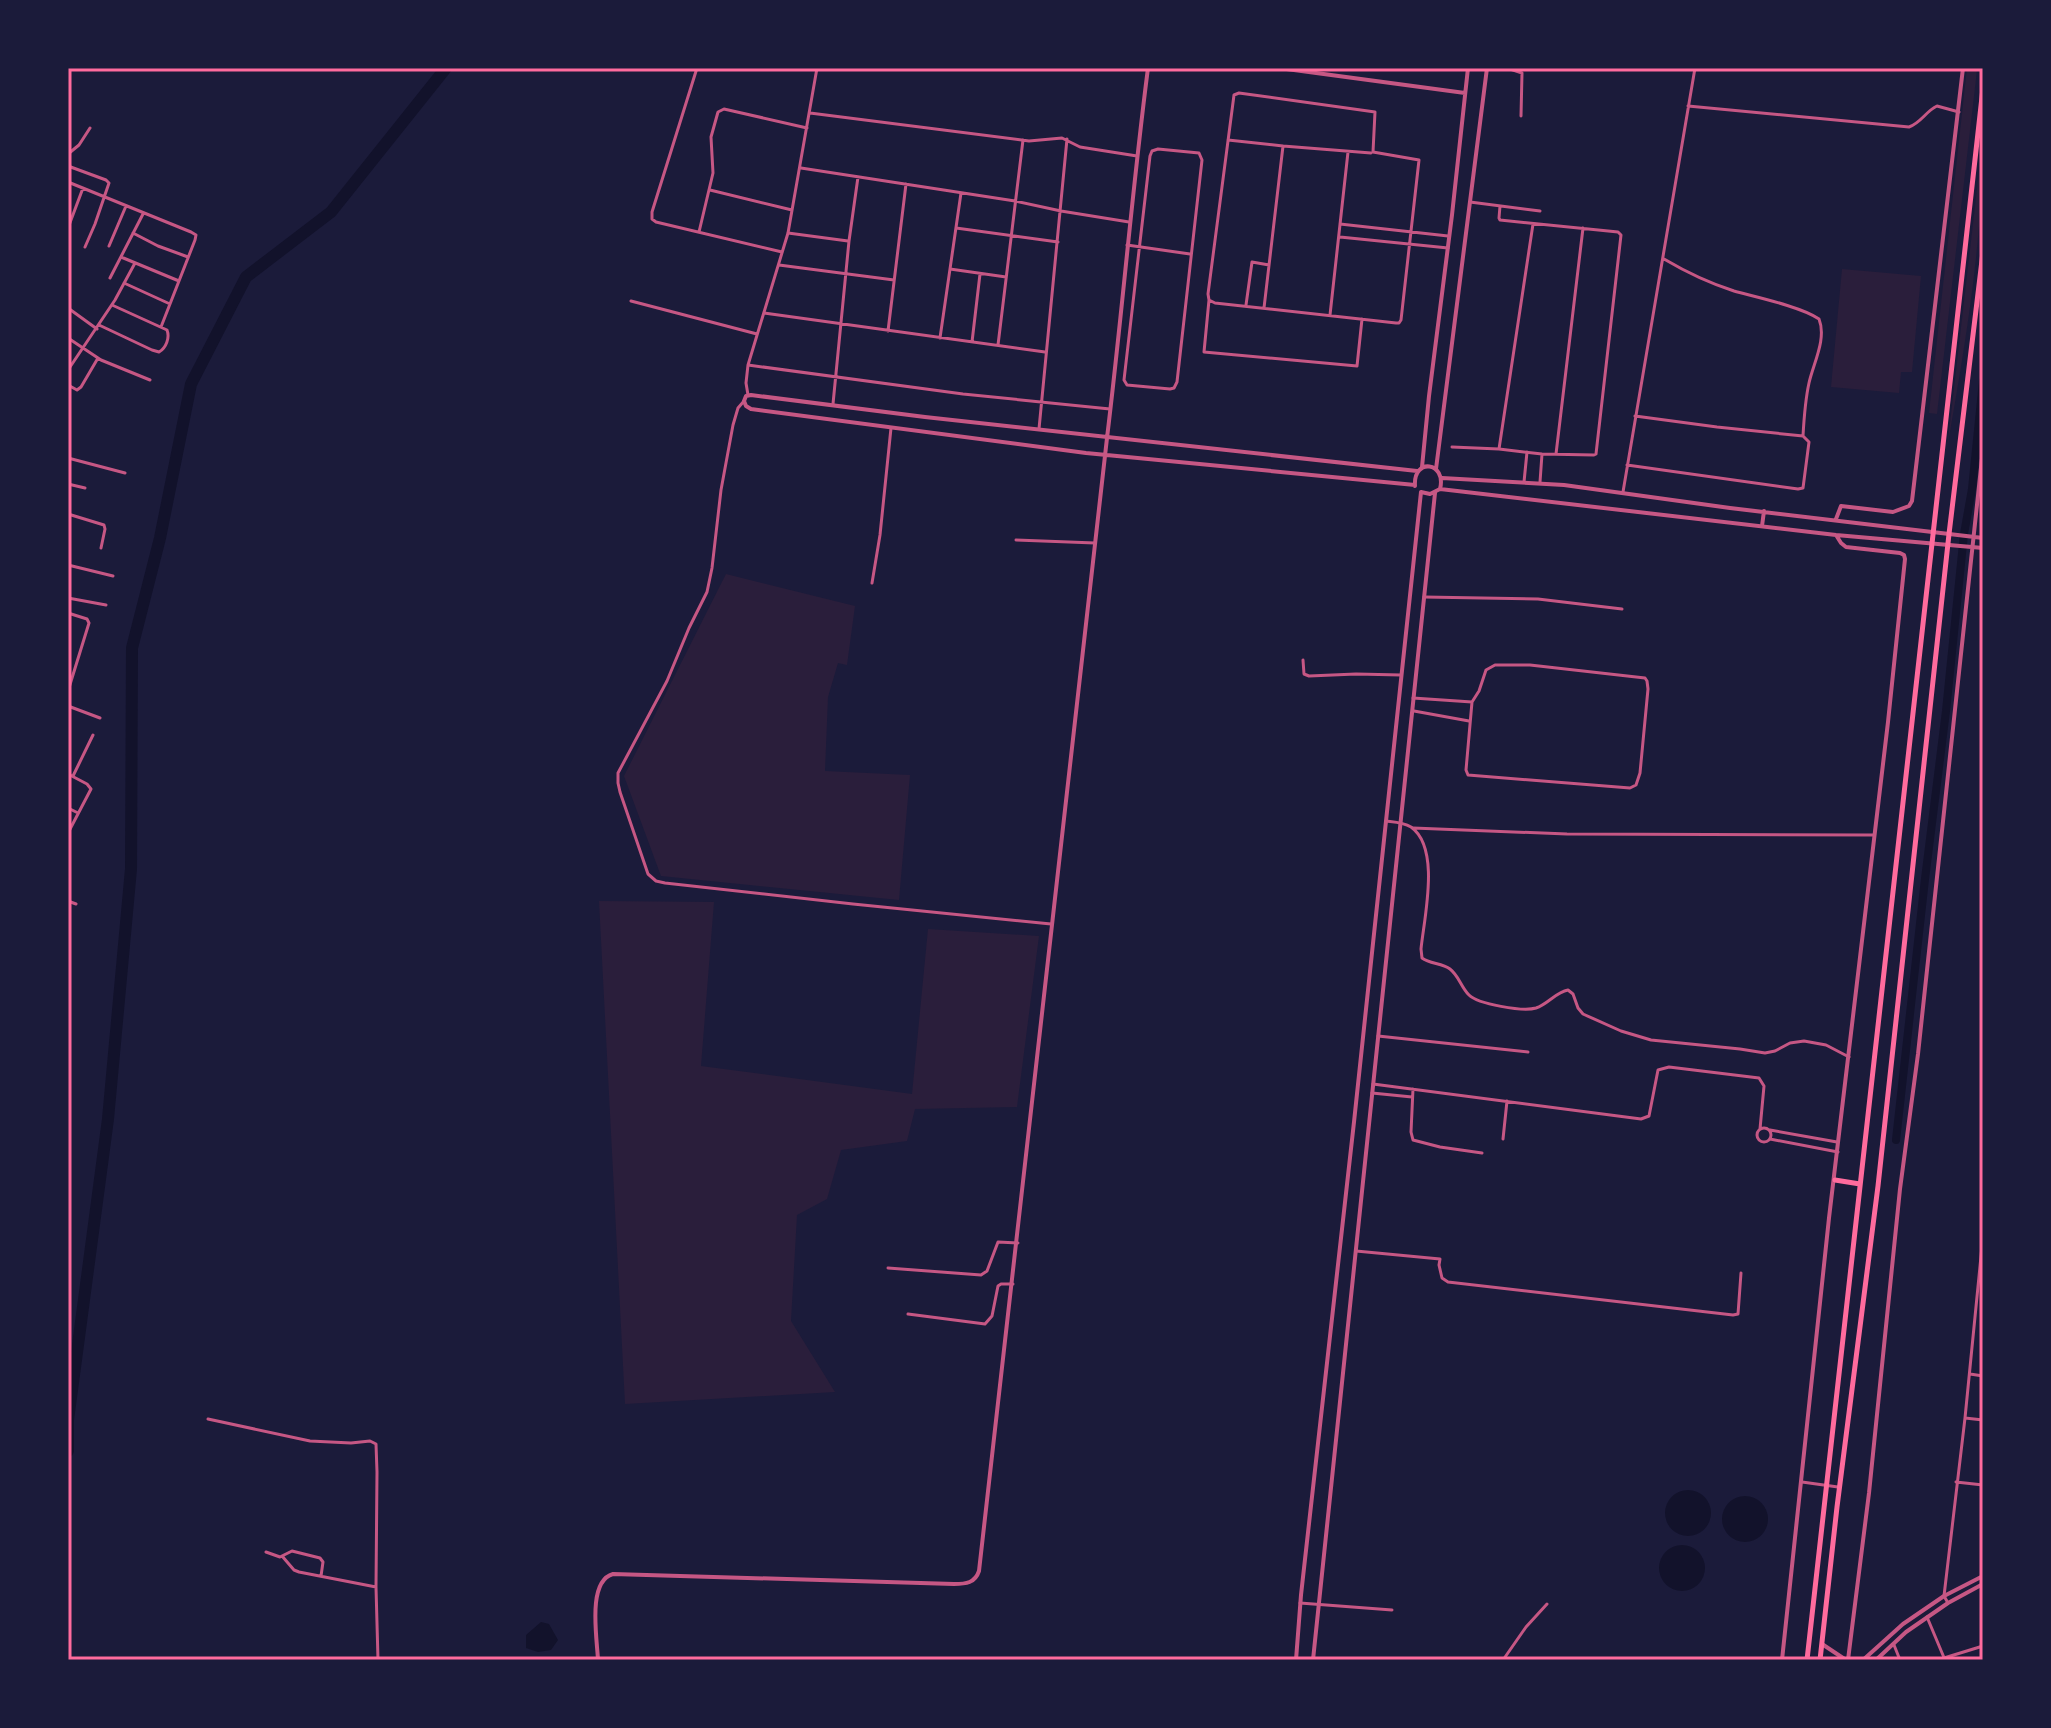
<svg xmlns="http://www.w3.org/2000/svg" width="2051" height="1728" font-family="Signika,sans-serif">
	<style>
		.green { fill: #2a1e3b }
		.water { fill: #12122b }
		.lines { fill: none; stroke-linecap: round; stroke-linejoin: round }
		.canal { stroke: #12122b; stroke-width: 8 }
		.river { stroke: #12122b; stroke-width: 12 }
		.minor { stroke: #c65784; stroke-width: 3 }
		.tertiary { stroke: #c65784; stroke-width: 4 }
		.secondary { stroke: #ff6b9d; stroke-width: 5 }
		.neatline { fill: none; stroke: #ff6b9d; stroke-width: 3 }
	</style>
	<rect width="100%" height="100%" fill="#1b1b3a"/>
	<path class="green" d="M 1967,68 L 1977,68 L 1976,79 L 1937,414 L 1929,413 Z
		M 1983,137 C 1983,242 1965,346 1947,449 Z
		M 1842,269 L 1921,276 L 1912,372 L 1901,372 L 1899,393 L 1831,387 Z
		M 726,574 L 855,606 L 847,665 L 838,663 L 828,697 L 825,771 L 910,775 L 899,900 L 661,876 L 624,776 Z
		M 599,901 L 714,902 L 701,1066 L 912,1094 L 928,929 L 1039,936 L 1017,1107 L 915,1109 L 907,1141 L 841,1150 L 827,1199 L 797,1215 L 791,1321 L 835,1392 L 625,1404 Z"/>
	<path class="water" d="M1665 1513a23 23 0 1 1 46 0a23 23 0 1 1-46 0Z
		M1722 1519a23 23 0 1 1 46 0a23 23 0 1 1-46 0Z
		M1659 1568a23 23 0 1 1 46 0a23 23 0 1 1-46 0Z
		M 541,1622 L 549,1624 L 558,1640 L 551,1650 L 538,1652 L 526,1648 L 526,1635 Z"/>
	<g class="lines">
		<path class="canal" d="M 1896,1140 L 1925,879 L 1946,711 L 1964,534 L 1972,489 L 1983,381"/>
		<path class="river" d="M 68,1451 L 68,1420 L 108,1119 L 131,869 L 132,648 L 160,538 L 191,384 L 246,277 L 331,212 L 446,68"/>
		<path class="minor" d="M 697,68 L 652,212 L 652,219 L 656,222 L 782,252
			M 1507,68 L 1522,73 L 1521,116
			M 1688,106 L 1909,127 C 1921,123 1926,111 1937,106 L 1959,112
			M 810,113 L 1029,141 L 1062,138 L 1080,147 L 1137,156
			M 1228,140 L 1283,146 L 1264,308
			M 1283,146 L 1371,153
			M 1158,149 L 1199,153 L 1202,160 L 1177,382 L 1174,388 L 1170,389 L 1127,385 L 1124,380 L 1150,156 L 1152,151 Z
			M 68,154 L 79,145 L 90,128
			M 68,166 L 106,180 L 109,183 L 95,224 L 85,247
			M 801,168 L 1015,201 L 1061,211 L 1129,222
			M 68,182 L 191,232 L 196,235 L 195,240 L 161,327
			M 710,190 L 792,210
			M 1470,202 L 1540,211
			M 1500,206 L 1499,218 L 1500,220 L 1618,232 L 1621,235 L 1596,454 L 1594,455 L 1542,454 L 1499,449 L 1533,224
			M 1340,224 L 1448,236
			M 68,228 L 83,188
			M 956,228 L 1058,242
			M 699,232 L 713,173 L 711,137 L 718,112 L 724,109 L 807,128
			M 133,233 L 158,246 L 188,257
			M 788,233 L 848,241
			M 1340,237 L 1448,248
			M 1127,245 L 1190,254
			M 109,246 L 126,206
			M 121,257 L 179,281
			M 1664,259 C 1686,272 1709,283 1734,291 C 1756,297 1802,307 1819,319 C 1827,339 1813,364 1809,383 C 1805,401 1804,418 1803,436
			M 779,265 L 894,280
			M 950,269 L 1006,277
			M 110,278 L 143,214
			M 124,283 L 170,304
			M 1209,300 L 1215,303 L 1396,323 L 1399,323 L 1401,320 L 1419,160 L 1373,152 L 1375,112 L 1239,93 L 1234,95 L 1208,294 L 1209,300 L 1204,352 L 1357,366 L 1362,319
			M 631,301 L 757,334
			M 1246,305 L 1252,262 L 1269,265
			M 68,308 L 97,329
			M 764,313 L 1045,352
			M 1330,315 L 1348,152
			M 99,325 L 152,350 L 159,352 C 166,348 170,338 167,330 L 112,305
			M 888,331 L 906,184
			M 68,338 L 101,360 L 150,380
			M 940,338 L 961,193
			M 972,342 L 980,274
			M 998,345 L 1023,140
			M 748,365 L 963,394 L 1110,409
			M 68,370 L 115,300 L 135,263
			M 68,385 L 77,390 L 81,387 L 98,358
			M 748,395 L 746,383 L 748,365 L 788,233 L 817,68
			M 744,401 L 738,408 L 733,425 L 721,490 L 712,568 L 707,592 L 689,628 L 667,681 L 618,773 L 618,783 L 620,792 L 648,874 L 656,881 L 665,883 L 853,904 L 1051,924
			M 833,404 L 849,241 L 858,177
			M 1039,429 L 1067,139
			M 1452,447 L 1499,449
			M 1556,454 L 1583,228
			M 68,458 L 125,473
			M 1627,465 L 1798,489 L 1803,488 L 1809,442 L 1803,436 L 1717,427 L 1635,416
			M 1524,482 L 1527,452
			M 1540,482 L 1542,454
			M 68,484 L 85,488
			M 1623,492 L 1695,68
			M 68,514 L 104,525 L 105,529 L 101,548
			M 1016,540 L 1095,543
			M 68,565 L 113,576
			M 872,583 L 880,535 L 891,428
			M 1424,597 L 1538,599 L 1622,609
			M 68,598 L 106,605
			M 68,613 L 87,619 L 89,623 L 68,691
			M 1303,660 L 1304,674 L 1309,676 L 1356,674 L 1401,675
			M 1495,665 L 1530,665 L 1645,678 L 1647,681 L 1648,689 L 1640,773 L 1636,785 L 1630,788 L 1468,775 L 1466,770 L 1472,702 L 1479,691 L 1486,670 Z
			M 1413,698 L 1472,702
			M 68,706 L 100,718
			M 1414,711 L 1469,721
			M 68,774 L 87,784 L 91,789 L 68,833
			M 73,776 L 93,735
			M 68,808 L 78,813
			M 1386,821 C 1395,822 1403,822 1411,827 C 1441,848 1424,918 1421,949 L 1422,958 C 1430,964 1442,963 1450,969 C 1459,976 1461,987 1469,995 C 1478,1004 1523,1012 1536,1008 C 1548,1004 1556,992 1568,990 L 1573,994 L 1578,1008 L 1583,1014 L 1621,1031 L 1651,1040 L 1740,1049 L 1765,1053 L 1775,1051 L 1790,1043 L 1804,1041 L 1826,1045 L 1849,1057
			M 1413,828 L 1567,834 L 1873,835
			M 68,901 L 76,904
			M 1378,1036 L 1528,1052
			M 1373,1084 L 1641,1119 L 1649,1116 L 1658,1070 L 1669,1067 L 1759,1078 L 1764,1086 L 1760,1129
			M 1413,1089 L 1411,1132 L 1413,1140 L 1440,1147 L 1482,1153
			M 1372,1093 L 1412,1097
			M1757 1135a7 7 0 1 1 14 0a7 7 0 1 1-14 0Z
			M 1770,1130 L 1837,1142
			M 1503,1139 L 1507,1101
			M 1770,1139 L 1838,1152
			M 1356,1251 L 1440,1259 L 1439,1265 L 1442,1278 L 1448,1282 L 1733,1315 L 1738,1314 L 1741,1273
			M 888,1268 L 981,1275 L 987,1271 L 998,1242 L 1018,1243
			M 908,1314 L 985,1324 L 992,1316 L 998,1286 L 1001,1284 L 1013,1284
			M 1970,1374 L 1983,1376
			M 1965,1418 L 1983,1420
			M 208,1419 L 310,1441 L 351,1443 L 370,1441 L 376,1444 L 377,1472 L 376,1587 L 378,1660
			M 1802,1482 L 1838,1487
			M 1956,1482 L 1983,1485
			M 266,1552 L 280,1557 L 292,1551 L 320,1558 L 323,1562 L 321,1576
			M 282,1556 L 294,1570 L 299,1572 L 376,1587
			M 1300,1603 L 1392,1610
			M 1948,1603 L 1944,1596 L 1965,1418 L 1983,1236
			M 1927,1617 L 1945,1660
			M 1894,1645 L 1900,1660
			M 1944,1658 L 1983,1646
			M 1503,1660 L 1526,1627 L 1547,1604"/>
		<path class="tertiary" d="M 1279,68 L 1465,93
			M 1422,467 L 1429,396 L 1452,215 L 1468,68
			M 1436,469 L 1487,68
			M 1442,478 L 1564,485 L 1730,508 L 1983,538
			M 1415,485 L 1086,453 L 751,409 L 746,406 L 744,401 L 746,396 L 751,395 L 925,417 L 1417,471
			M 1415,486 C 1413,457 1447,462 1440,489
			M 1421,492 L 1430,494 L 1440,489 L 1836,535 L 1983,548
			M 1836,519 L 1841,506 L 1893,512 L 1909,506 L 1912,501 L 1963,68
			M 1762,526 L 1764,511
			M 1822,1644 L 1846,1660
			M 598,1660 C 597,1638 587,1581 613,1574 L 954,1584 C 966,1584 975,1583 979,1571 C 1023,1194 1064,816 1107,438 C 1122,315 1132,191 1148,68
			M 1296,1660 L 1301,1595 L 1354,1122 L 1421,492
			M 1313,1660 L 1435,493
			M 1782,1660 L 1829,1218 L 1888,722 L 1905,559 L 1904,555 L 1900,553 L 1846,547 L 1841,543 L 1836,535
			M 1848,1660 L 1869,1493 L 1900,1189 L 1918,1054 L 1983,449
			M 1863,1660 L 1903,1624 L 1944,1596 L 1983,1576
			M 1876,1660 L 1906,1632 L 1948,1603 L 1983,1584"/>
		<path class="secondary" d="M 1835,1180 L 1860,1184
			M 1807,1660 L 1983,88
			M 1820,1660 L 1837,1507 L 1878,1186 L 1949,534 L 1983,252"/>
	</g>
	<rect width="2051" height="1728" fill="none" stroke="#1b1b3a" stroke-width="140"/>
	<rect x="70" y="70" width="1911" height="1588" class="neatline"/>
</svg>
